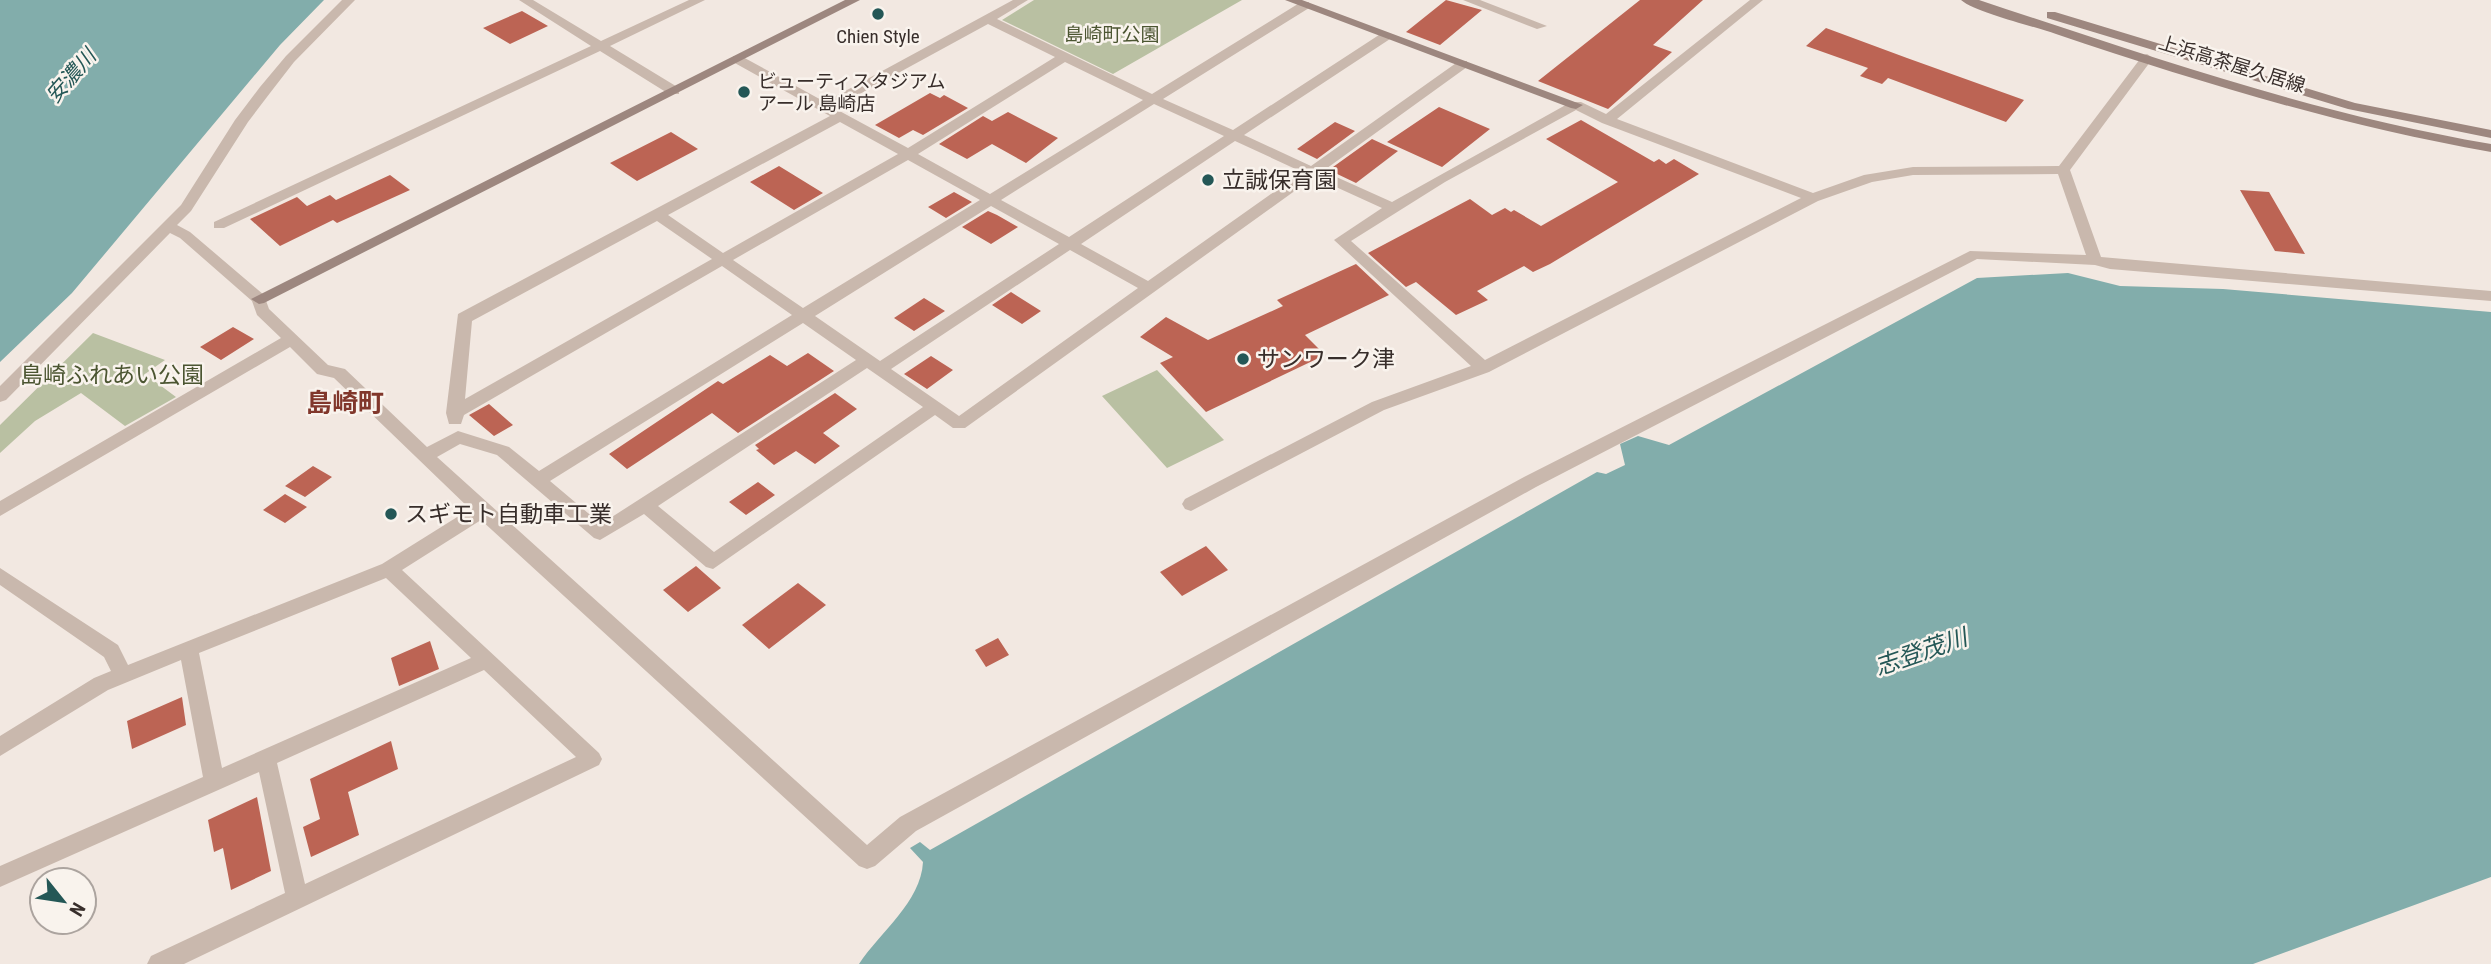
<svg xmlns="http://www.w3.org/2000/svg" width="2491" height="964" font-family="'Roboto Condensed','Noto Sans JP',sans-serif">
	<style>
		.green { fill: #b9c0a2 }
		.water { fill: #82adab }
		.building { fill: #bc6454 }
		.lines { fill: none; stroke-linecap: round; stroke-linejoin: round }
		.street { fill: #c9b8ad; fill-rule: evenodd }
		.secondary { fill: #9d877f; fill-rule: evenodd }
		.poi-dot { fill: #245756; stroke: #f9f3ed; stroke-width: 2.5 }
		.labels { text-anchor: middle; dominant-baseline: central; stroke-width: 5; stroke-linejoin: round; paint-order: stroke }
		.far-park-label { font-size: 19px; fill: #4b5531; stroke: #f9f3ed }
		.far-poi-label { font-size: 19px; fill: #382e2b; stroke: #f9f3ed }
		.far-street-label { font-size: 19px; fill: #382e2b; stroke: #f9f3ed }
		.far-water-label { font-size: 21px; font-style: italic; fill: #245756; stroke: #f9f3ed }
		.poi-label { font-size: 23px; fill: #382e2b; stroke: #f9f3ed; text-anchor: start }
		.park-label { font-size: 23px; fill: #4b5531; stroke: #f9f3ed }
		.water-label { font-size: 24px; font-style: italic; fill: #245756; stroke: #f9f3ed }
		.quarter-label { font-size: 26px; font-weight: bold; fill: #81372b; stroke: #f9f3ed }
	</style>
	<rect width="100%" height="100%" fill="#f2e8e1"/>
	<path class="green" d="M 1034,0 L 1242,0 L 1113,74 L 1002,20 Z
		M 93,333 L 165,360 L 145,374 L 176,397 L 125,426 L 81,393 L 35,421 L 0,453 L 0,425 Z
		M 1157,370 L 1224,440 L 1167,468 L 1102,396 Z"/>
	<path class="water" d="M 0,0 L 324,0 L 280,45 L 72,293 L 0,362 Z
		M 2068,273 L 2120,286 L 2223,289 L 2491,312 L 2491,877 L 2253,964 L 859,964 C 880,932 921,902 923,862 L 910,848 L 920,842 L 930,850 L 1597,472 L 1606,474 L 1625,465 L 1620,444 L 1638,436 L 1669,445 L 1977,278 Z"/>
	<path class="building" d="M 1446,0 L 1482,10 L 1440,45 L 1406,32 Z
		M 1640,0 L 1703,0 L 1653,45 L 1672,52 L 1608,109 L 1538,81 Z
		M 522,11 L 548,26 L 510,44 L 483,28 Z
		M 1826,28 L 1907,58 L 2024,100 L 2006,122 L 1888,78 L 1882,84 L 1860,76 L 1868,68 L 1806,46 Z
		M 930,93 L 940,98 L 944,95 L 968,108 L 923,135 L 913,130 L 899,138 L 875,125 Z
		M 1439,107 L 1490,129 L 1442,167 L 1387,142 Z
		M 1008,112 L 1058,138 L 1026,163 L 992,144 L 967,159 L 939,144 L 983,116 L 992,121 Z
		M 1581,120 L 1654,162 L 1659,159 L 1666,164 L 1674,159 L 1699,174 L 1550,264 L 1533,272 L 1524,266 L 1477,291 L 1488,300 L 1456,315 L 1416,282 L 1406,287 L 1368,253 L 1470,199 L 1492,215 L 1505,208 L 1511,212 L 1514,210 L 1541,226 L 1618,182 L 1546,139 Z
		M 1335,122 L 1355,131 L 1317,159 L 1297,149 Z
		M 671,132 L 698,149 L 637,181 L 610,163 Z
		M 1372,139 L 1398,151 L 1356,183 L 1333,172 L 1337,169 L 1333,167 Z
		M 779,166 L 823,193 L 794,210 L 750,182 Z
		M 390,175 L 410,190 L 337,223 L 333,220 L 280,246 L 250,219 L 297,197 L 307,206 L 330,195 L 336,200 Z
		M 2240,190 L 2269,192 L 2305,254 L 2275,251 Z
		M 954,192 L 972,202 L 946,218 L 928,207 Z
		M 988,211 L 997,215 L 1018,227 L 991,244 L 962,227 Z
		M 1356,264 L 1389,295 L 1305,335 L 1325,355 L 1206,412 L 1160,363 L 1173,357 L 1140,337 L 1166,317 L 1208,340 L 1283,306 L 1277,300 Z
		M 1011,292 L 1041,311 L 1022,324 L 992,305 Z
		M 924,298 L 945,311 L 914,331 L 894,318 Z
		M 233,327 L 254,339 L 221,360 L 200,347 Z
		M 808,353 L 834,371 L 738,433 L 712,413 L 627,469 L 609,454 L 718,381 L 723,384 L 770,355 L 787,366 Z
		M 931,356 L 953,370 L 927,389 L 904,374 Z
		M 835,393 L 857,409 L 823,433 L 840,446 L 815,464 L 796,451 L 774,465 L 756,450 L 759,449 L 755,445 Z
		M 489,404 L 513,425 L 494,436 L 469,415 Z
		M 313,466 L 332,477 L 305,497 L 285,486 Z
		M 758,482 L 775,495 L 746,515 L 729,502 Z
		M 285,494 L 307,507 L 285,523 L 263,510 Z
		M 1206,546 L 1228,570 L 1182,596 L 1160,572 Z
		M 696,566 L 721,588 L 688,612 L 663,590 Z
		M 798,583 L 826,605 L 769,649 L 742,625 Z
		M 998,638 L 1009,655 L 986,667 L 975,650 Z
		M 430,641 L 439,669 L 399,686 L 391,658 Z
		M 182,697 L 186,725 L 132,749 L 127,721 Z
		M 391,741 L 398,769 L 348,792 L 359,835 L 311,857 L 303,827 L 320,819 L 310,779 Z
		M 257,797 L 271,871 L 231,890 L 223,848 L 214,852 L 208,820 Z"/>
	<g class="lines">
		<path class="street" d="M 342,0 L 355,0 L 294,62 L 270,93 L 248,122 L 191,211 L 177,225 L 190,232 L 264,295 L 269,309 L 328,365 L 345,369 L 427,447 L 458,431 L 509,447 L 539,471 L 792,315 L 722,266 L 464,415 L 461,424 L 449,424 L 446,413 L 458,314 L 830,116 L 733,62 L 733,56 L 741,56 L 825,102 L 1013,0 L 1028,0 L 997,19 L 1152,94 L 1301,2 L 1309,2 L 1309,8 L 1163,99 L 1233,130 L 1382,33 L 1390,33 L 1390,39 L 1244,135 L 1311,166 L 1459,61 L 1467,61 L 1467,67 L 1323,171 L 1392,202 L 1571,102 L 1581,102 L 1606,114 L 1750,0 L 1763,0 L 1617,119 L 1813,193 L 1864,175 L 1913,167 L 2059,166 L 2143,55 L 2147,54 L 2153,58 L 2070,170 L 2101,257 L 2491,291 L 2491,301 L 2110,269 L 2095,265 L 1977,259 L 1536,487 L 916,831 L 875,866 L 867,869 L 859,866 L 481,520 L 402,570 L 599,753 L 602,759 L 599,765 L 184,964 L 147,964 L 151,956 L 285,893 L 259,772 L 0,887 L 0,866 L 203,777 L 181,660 L 108,690 L 0,756 L 0,736 L 94,678 L 111,671 L 104,657 L 0,585 L 0,568 L 118,645 L 128,665 L 382,564 L 470,509 L 334,378 L 317,374 L 290,347 L 0,516 L 0,501 L 281,338 L 257,315 L 252,301 L 180,238 L 170,233 L 6,400 L 0,402 L 0,386 L 181,205 L 235,120 L 260,87 L 286,56 ZM 988,24 L 1055,57 L 908,148 L 834,108 ZM 1065,62 L 1143,100 L 990,194 L 918,154 ZM 1154,104 L 1224,136 L 1069,237 L 1001,200 ZM 1576,110 L 1602,123 L 1801,198 L 1485,360 L 1351,241 L 1445,182 ZM 840,122 L 898,154 L 723,253 L 668,215 ZM 1235,141 L 1302,172 L 1148,281 L 1081,244 ZM 908,160 L 980,200 L 803,308 L 733,260 ZM 2058,174 L 2086,255 L 1970,251 L 1524,477 L 900,817 L 867,845 L 437,457 L 460,444 L 497,455 L 594,538 L 600,540 L 644,514 L 706,567 L 713,569 L 935,415 L 953,428 L 965,428 L 1314,177 L 1382,208 L 1334,240 L 1471,366 L 1372,402 L 1185,499 L 1182,504 L 1185,509 L 1191,511 L 1384,410 L 1489,372 L 1818,201 L 1872,182 L 1913,175 ZM 991,206 L 1059,244 L 880,361 L 815,316 ZM 657,221 L 712,259 L 465,399 L 472,321 ZM 1070,250 L 1138,288 L 959,416 L 891,369 ZM 803,323 L 856,360 L 601,524 L 550,481 ZM 867,368 L 923,407 L 714,552 L 658,506 ZM 386,578 L 471,658 L 222,768 L 199,653 ZM 484,670 L 576,757 L 305,884 L 277,763 Z
			M 519,0 L 533,0 L 601,41 L 689,0 L 705,0 L 610,46 L 679,88 L 679,94 L 669,94 L 600,51 L 224,228 L 214,228 L 214,222 L 591,46 Z
			M 1463,0 L 1480,0 L 1547,26 L 1537,29 Z"/>
		<path class="secondary" d="M 845,0 L 860,0 L 264,303 L 259,304 L 251,299 Z
			M 1285,0 L 1302,0 L 1583,105 L 1576,109 L 1571,108 Z
			M 1961,0 L 1979,0 C 2148,56 2315,114 2491,144 L 2491,152 C 2342,126 2199,82 2056,34 C 2034,26 1976,13 1961,0 Z
			M 2047,12 L 2055,12 L 2355,103 L 2491,130 L 2491,138 L 2348,109 L 2047,18 Z"/>
	</g>
	<g class="poi-dot">
		<circle cx="878" cy="14" r="7"/>
		<circle cx="744" cy="92" r="7"/>
		<circle cx="1208" cy="180" r="7"/>
		<circle cx="1243" cy="359" r="7"/>
		<circle cx="391" cy="514" r="7"/>
	</g>
	<g class="labels">
		<g class="far-park-label">
			<text x="1112" y="34">島崎町公園</text>
		</g>
		<g class="far-poi-label">
			<text x="878" y="36">Chien Style</text>
			<text x="758" y="81" text-anchor="start">ビューティスタジアム<tspan x="758" dy="22">アール 島崎店</tspan></text>
		</g>
		<g class="far-street-label">
			<text transform="translate(2232 64) rotate(17)">上浜高茶屋久居線</text>
		</g>
		<g class="far-water-label">
			<text transform="translate(71 76) rotate(-49)">安濃川</text>
		</g>
		<g class="poi-label">
			<text x="1222" y="180">立誠保育園</text>
			<text x="1257" y="359">サンワーク津</text>
			<text x="405" y="514">スギモト自動車工業</text>
		</g>
		<g class="park-label">
			<text x="112" y="375">島崎ふれあい公園</text>
		</g>
		<g class="water-label">
			<text transform="translate(1921 652) rotate(-19)">志登茂川</text>
		</g>
		<g class="quarter-label">
			<text x="345" y="403">島崎町</text>
		</g>
	</g>
	<g transform="translate(63 901) rotate(120)"><circle r="33" fill="#f9f3ed" stroke="#aca49f" stroke-width="2"/>
	<path d="M0-5L12 26L0 18L-12 26Z" fill="#245756"/>
	<text y="-10" font-size="19" font-weight="bold" text-anchor="middle" fill="#382e2b">N</text>
	</g>
</svg>
